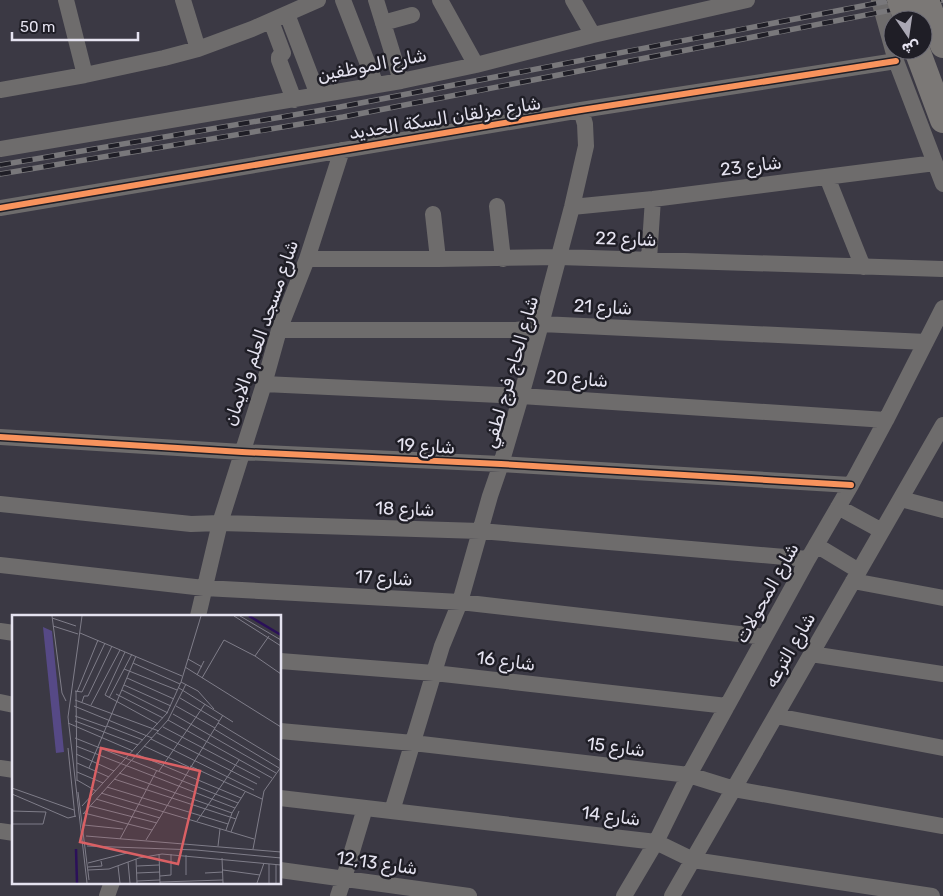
<svg xmlns="http://www.w3.org/2000/svg" width="943" height="896" font-family="Rubik,'Noto Sans Arabic',sans-serif">
	<style>
		.lines { fill: none; stroke-linecap: round; stroke-linejoin: round }
		.minor { stroke: #6e6c6c; stroke-width: 16 }
		.primary { stroke: #7b7876; stroke-width: 26 }
		.rail-casing { stroke: #79787b; stroke-width: 5.5 }
		.rail { stroke: #1f1e26; stroke-width: 4; stroke-dasharray: 11; stroke-linecap: butt }
		.primary-bridge { stroke: #7b7876; stroke-width: 26 }
		.cycleway-casing { stroke: #1f1e26; stroke-width: 9 }
		.cycleway { stroke: #f8935d; stroke-width: 6 }
		.labels { text-anchor: middle; dominant-baseline: central; stroke-width: 5; stroke-linejoin: round; paint-order: stroke }
		.street-label { font-size: 18px; fill: #e5e3f0; stroke: #1f1e26 }
		.inset-river { fill: none; stroke: #2b1059; stroke-width: 2.5 }
		.inset-road { fill: none; stroke: #7f7d89; stroke-width: 1 }
		.view { fill: #da6064; fill-opacity: 0.15; stroke: #da6064; stroke-width: 2.5 }
		.inset-edge { fill: none; stroke: #e5e3f0; stroke-width: 2.5 }
	</style>
	<rect width="100%" height="100%" fill="#3b3944"/>
	<g class="lines">
		<path class="minor" d="M 66,0 L 85,75
			M 183,0 L 198,49
			M 343,0 L 376,85
			M 376,0 L 401,81
			M 440,0 L 476,65
			M 573,0 L 593,35
			M 879,0 L 896,61 L 943,184
			M 287,14 L 318,95
			M 271,21 L 283,53 L 279,57 L 279,60 L 294,100
			M 383,23 L 412,15
			M 0,90 L 85,75 L 164,58 L 198,49 L 252,29 L 318,0
			M 0,149 L 401,81 L 476,65 L 593,35 L 747,0
			M 827,177 L 863,267
			M 497,206 L 503,259
			M 572,207 L 653,199 L 935,163
			M 0,208 L 581,110 L 896,61
			M 433,214 L 438,259
			M 307,259 L 438,259 L 559,257 L 943,269
			M 649,259 L 653,199
			M 279,330 L 516,330 L 533,328 L 541,324 L 926,342
			M 264,384 L 521,396 L 886,420
			M 0,437 L 242,452 L 501,464 L 851,485
			M 901,499 L 943,510
			M 0,504 L 191,524 L 220,523 L 480,531 L 808,559
			M 838,507 L 882,531
			M 816,545 L 859,571
			M 0,565 L 204,588 L 460,602 L 765,637
			M 853,581 L 943,598
			M 198,616 L 220,523 L 264,384 L 279,330 L 307,259 L 342,150
			M 0,631 L 14,633
			M 811,654 L 943,674
			M 280,661 L 434,673 L 727,706
			M 0,702 L 14,705
			M 776,716 L 943,748
			M 280,731 L 413,743 L 689,775 L 734,789 L 943,826
			M 0,768 L 14,770
			M 280,798 L 656,842 L 693,860 L 932,896
			M 392,811 L 442,646 L 460,602 L 490,496 L 501,464 L 521,396 L 541,324 L 572,207 L 586,146 L 585,124 L 581,110
			M 0,831 L 14,833
			M 280,870 L 469,896
			M 107,896 L 112,882
			M 338,896 L 344,878 L 365,808
			M 624,896 L 656,842 L 689,775 L 808,559 L 851,485 L 886,420 L 943,308
			M 672,896 L 943,425"/>
		<path class="primary" d="M 917,50 L 943,120"/>
		<g class="rail-casing">
			<path id="rail" d="M 0,165 L 340,107 L 893,0
				M 0,174 L 343,117 L 943,0"/>
		</g>
		<use href="#rail" class="rail"/>
		<path class="primary-bridge" d="M 900,0 L 907,20
			M 926,0 L 943,45"/>
		<g class="cycleway-casing">
			<path id="cycleway" d="M 0,208 L 581,110 L 896,61
				M 0,437 L 242,452 L 501,464 L 851,485"/>
		</g>
		<use href="#cycleway" class="cycleway"/>
	</g>
	<g class="labels">
		<g class="street-label">
			<text transform="translate(372 65) rotate(-11)">شارع الموظفين</text>
			<text transform="translate(445 118) rotate(-9)">شارع مزلقان السكة الحديد</text>
			<text transform="translate(751 166) rotate(-7)">شارع 23</text>
			<text transform="translate(626 239) rotate(2)">شارع 22</text>
			<text transform="translate(603 307) rotate(3)">شارع 21</text>
			<text transform="translate(261 333) rotate(-71)">شارع مسجد العلم والايمان</text>
			<text transform="translate(511 372) rotate(-74)">شارع الحاج فرج لطفي</text>
			<text transform="translate(577 379) rotate(4)">شارع 20</text>
			<text transform="translate(426 446) rotate(3)">شارع 19</text>
			<text transform="translate(405 509) rotate(2)">شارع 18</text>
			<text transform="translate(384 578) rotate(3)">شارع 17</text>
			<text transform="translate(767 593) rotate(-61)">شارع المحولات</text>
			<text transform="translate(790 650) rotate(-60)">شارع الترعه</text>
			<text transform="translate(506 661) rotate(7)">شارع 16</text>
			<text transform="translate(616 747) rotate(7)">شارع 15</text>
			<text transform="translate(611 816) rotate(7)">شارع 14</text>
			<text transform="translate(377 863) rotate(8)">شارع 12,13</text>
		</g>
	</g>
	<g transform="translate(12 615)">
		<rect width="269" height="269" fill="#3b3944"/>
		<path d="M 31,12 L 40,16 L 52,137 L 44,138 Z" fill="#564986"/>
		<path class="inset-river" d="M 237,1 L 269,20M 64,234 L 65,268"/>
		<path class="inset-road" d="M 40,1 L 50,78 L 54,86M 70,1 L 56,102 L 75,268M 222,1 L 269,31M 228,1 L 269,25M 40,3 L 64,11M 41,11 L 66,19M 68,18 L 170,61M 113,37 L 93,80 L 146,109M 243,41 L 257,21M 176,44 L 190,52M 121,48 L 168,69M 173,52 L 269,112M 112,54 L 165,75M 185,60 L 192,46M 115,63 L 162,84M 190,63 L 212,25 L 243,41 L 269,59M 169,67 L 186,76 L 202,94M 112,70 L 159,91M 167,73 L 221,107M 110,75 L 156,98M 63,76 L 70,77 L 93,28M 64,76 L 65,166M 65,77 L 86,25M 104,79 L 151,103M 97,83 L 120,39M 168,83 L 207,106M 63,85 L 147,116M 70,87 L 72,81 L 76,81 L 100,31M 79,90 L 108,35M 62,91 L 140,123M 164,91 L 203,113M 161,99 L 264,158M 63,101 L 94,112M 156,105 L 260,163M 63,106 L 126,130M 56,108 L 121,136M 206,108 L 269,146M 95,111 L 131,125M 151,112 L 248,163M 202,114 L 267,153M 145,118 L 245,169M 63,123 L 226,188M 139,124 L 242,175M 64,131 L 223,193M 132,131 L 177,152M 56,133 L 63,202M 64,139 L 102,156M 124,139 L 229,183M 65,148 L 97,162M 178,151 L 250,184M 77,153 L 124,41M 147,156 L 193,89M 65,157 L 91,168M 107,158 L 220,198M 102,164 L 224,204M 65,165 L 84,176M 95,172 L 216,209M 0,173 L 62,195M 66,177 L 77,265M 89,178 L 242,224M 0,179 L 56,203 L 64,201M 84,184 L 148,203M 70,191 L 155,98 L 169,67 L 189,1M 78,191 L 145,208M 0,196 L 34,197M 72,198 L 140,215M 71,199 L 156,105 L 174,69M 185,206 L 227,145M 0,209 L 31,209 L 34,197M 72,210 L 111,214M 214,215 L 220,198 L 233,177M 219,217 L 227,196M 74,221 L 269,237M 108,224 L 145,155M 134,225 L 211,100M 75,231 L 184,235 L 269,243M 206,231 L 208,214M 241,234 L 252,176 L 269,152M 147,239 L 148,268M 210,243 L 211,268M 124,244 L 125,268M 116,247 L 118,268M 76,248 L 115,238M 257,249 L 257,268M 106,251 L 108,268M 125,251 L 147,250M 76,252 L 90,251 L 89,246M 76,255 L 97,254 L 127,243 L 150,239 L 269,250M 211,255 L 248,260M 125,258 L 148,257M 193,258 L 211,257M 174,260 L 174,240M 148,261 L 159,260 L 159,239M 125,266 L 148,265M 148,267 L 211,265M 245,268 L 252,248M 264,268 L 264,250"/>
		<path class="view" d="M 89,133 L 188,156 L 166,249 L 68,227 Z"/>
		<rect width="269" height="269" class="inset-edge"/>
	</g>
	<g transform="translate(908 35) rotate(167)"><circle r="24" fill="#1f1e26" stroke="#6e6d77"/>
	<path d="M0-4L9 19L0 12L-9 19Z" fill="#aaa8b4"/>
	<text y="-8" font-size="14" font-weight="bold" text-anchor="middle" fill="#e5e3f0">ش</text>
	</g>
	<path d="M12 32v8h126v-8" fill="none" stroke="#e5e3f0" stroke-width="2.5"/>
	<text x="20" y="32" font-size="15" fill="#e5e3f0" stroke="#1f1e26" stroke-width="4" paint-order="stroke">50 m</text>
</svg>
